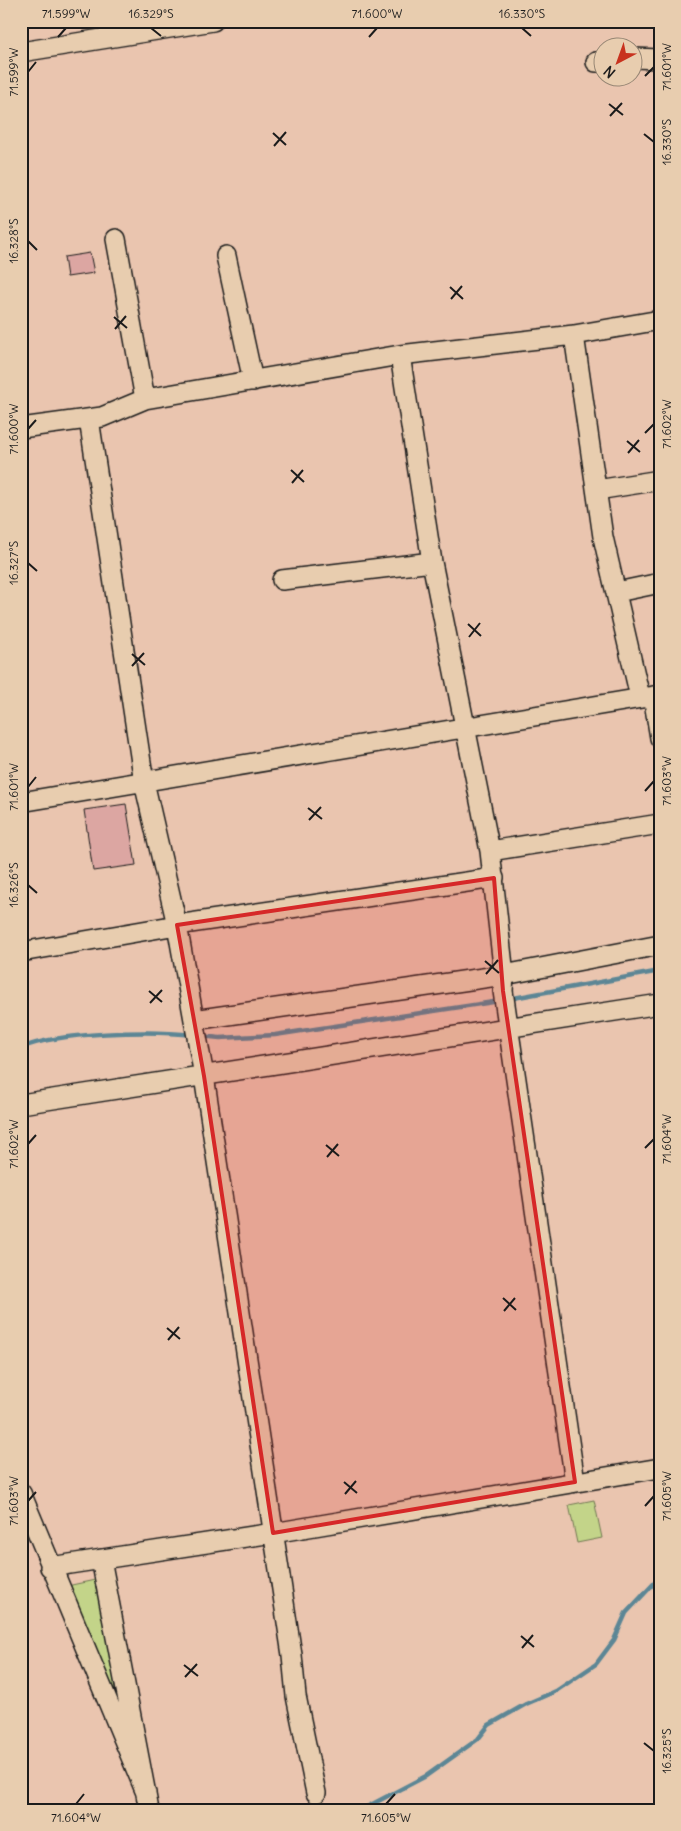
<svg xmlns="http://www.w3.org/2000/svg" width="681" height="1831" font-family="Delius,sans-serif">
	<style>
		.green { fill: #c3d489; stroke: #707852 }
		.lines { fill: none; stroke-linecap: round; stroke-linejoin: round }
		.stream { stroke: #5b8695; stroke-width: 4.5 }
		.building { fill: #dca6a2; stroke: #1c1c1c }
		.minor-casing { stroke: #1c1c1c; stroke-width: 22 }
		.minor { stroke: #e8cdaf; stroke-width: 19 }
		.marked { fill: #d62828; fill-opacity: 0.2; stroke: #d62828; stroke-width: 4; stroke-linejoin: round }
		.ticks { fill: none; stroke: #1c1c1c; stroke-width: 2 }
		.neatline { fill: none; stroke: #1c1c1c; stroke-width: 2 }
		.ticks-label { font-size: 12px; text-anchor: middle; fill: #1c1c1c }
	</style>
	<rect width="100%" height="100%" fill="#eac5af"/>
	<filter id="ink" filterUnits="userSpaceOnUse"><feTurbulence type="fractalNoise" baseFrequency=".02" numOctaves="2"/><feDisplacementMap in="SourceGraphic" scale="10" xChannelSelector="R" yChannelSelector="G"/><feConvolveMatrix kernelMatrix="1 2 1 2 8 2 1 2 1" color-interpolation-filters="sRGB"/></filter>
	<g filter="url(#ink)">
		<path class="green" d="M 594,1500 L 602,1538 L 577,1543 L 569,1505 Z
			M 95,1580 L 125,1726 L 67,1586 Z"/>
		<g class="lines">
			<path class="stream" d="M 508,999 L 660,971
				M 201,1036 L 220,1038 L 275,1035 L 500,1001
				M 21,1048 C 58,1032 152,1030 193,1035
				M 361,1810 L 426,1776 L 478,1739 L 489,1725 L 526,1704 L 556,1691 L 596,1664 L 614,1640 L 626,1613 L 660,1577"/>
		</g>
		<path class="building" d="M 90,253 L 94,273 L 67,277 L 64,257 Z
			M 126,804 L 136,865 L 93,871 L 84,810 Z"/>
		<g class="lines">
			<g class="minor-casing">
				<path id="minor" d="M 21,52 L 213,21
					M 634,58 L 660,59
					M 596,62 L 604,62
					M 116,239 L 145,399
					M 226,256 L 253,381
					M 574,335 L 603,537 L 640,697
					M 400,355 L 432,562 L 490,851 L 504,975 L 503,991 L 575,1482
					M 89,419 L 144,782 L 177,925 L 204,1076 L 292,1655 L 296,1696 L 316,1793
					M 21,428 L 102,417 L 145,399 L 400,355 L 574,335 L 660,320
					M 597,490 L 660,480
					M 282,580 L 432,562
					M 617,592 L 660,583
					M 653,696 L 660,738
					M 21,802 L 660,695
					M 490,851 L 660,824
					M 21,952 L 177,925 L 494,878
					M 194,1020 L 504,975 L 660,945
					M 21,1104 L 660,1004
					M 21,1493 L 146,1793
					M 101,1559 L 149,1810
					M 50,1567 L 273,1533 L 660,1468"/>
			</g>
			<use href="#minor" class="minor"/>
		</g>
	</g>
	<path class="marked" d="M 494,878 L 503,991 L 575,1482 L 273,1533 L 204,1076 L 177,925 Z"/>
	<path class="ticks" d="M 151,28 L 161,36M 522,28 L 531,36M 58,37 L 66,28M 369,37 L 377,28M 28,72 L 36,62M 645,76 L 654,67M 609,104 L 623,115M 610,116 L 622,103M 273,133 L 286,145M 644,134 L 654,142M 274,146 L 286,132M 28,241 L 37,250M 450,287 L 463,299M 451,299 L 462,286M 114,317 L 127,328M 115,329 L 126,316M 28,429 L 36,420M 645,433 L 654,424M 627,441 L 640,452M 628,453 L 639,440M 291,470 L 304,482M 292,483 L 303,470M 28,563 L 37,571M 468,624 L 481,636M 469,637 L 480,623M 132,654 L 145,665M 132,666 L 144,653M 28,787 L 36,777M 645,791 L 654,781M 308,808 L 322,819M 309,820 L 321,807M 28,885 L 37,893M 485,961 L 499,973M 486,974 L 498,960M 149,991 L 162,1002M 150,1003 L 162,990M 28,1144 L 36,1135M 326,1145 L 339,1156M 645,1148 L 654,1139M 327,1157 L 338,1144M 503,1298 L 516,1310M 504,1311 L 515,1298M 167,1328 L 180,1339M 168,1340 L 179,1327M 344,1482 L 357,1493M 345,1494 L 356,1481M 28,1501 L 36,1492M 645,1506 L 654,1496M 521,1636 L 534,1647M 522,1648 L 533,1635M 184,1665 L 198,1676M 185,1677 L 197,1664M 644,1743 L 654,1751M 76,1804 L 84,1794M 386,1804 L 395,1794"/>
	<rect width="681" height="1831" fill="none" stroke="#e8cdaf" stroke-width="55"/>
	<g transform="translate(618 62) rotate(221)"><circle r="24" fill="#e8cdaf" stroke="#968674"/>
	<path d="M0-4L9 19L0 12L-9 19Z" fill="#c8321e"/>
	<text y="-8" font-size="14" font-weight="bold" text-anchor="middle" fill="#1c1c1c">N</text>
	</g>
	<rect x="28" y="28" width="626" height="1776" class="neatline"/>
	<g class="ticks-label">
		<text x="66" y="18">71.599°W</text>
		<text x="151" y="18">16.329°S</text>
		<text x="377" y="18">71.600°W</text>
		<text x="522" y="18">16.330°S</text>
		<text transform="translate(667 67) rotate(-90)" y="4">71.601°W</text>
		<text transform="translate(14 72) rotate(-90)" y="4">71.599°W</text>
		<text transform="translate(667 142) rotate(-90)" y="4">16.330°S</text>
		<text transform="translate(14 241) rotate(-90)" y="4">16.328°S</text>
		<text transform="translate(667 424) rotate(-90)" y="4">71.602°W</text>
		<text transform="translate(14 429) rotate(-90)" y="4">71.600°W</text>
		<text transform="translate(14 563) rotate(-90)" y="4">16.327°S</text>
		<text transform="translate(667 781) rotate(-90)" y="4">71.603°W</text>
		<text transform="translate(14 787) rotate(-90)" y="4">71.601°W</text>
		<text transform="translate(14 885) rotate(-90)" y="4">16.326°S</text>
		<text transform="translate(667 1139) rotate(-90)" y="4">71.604°W</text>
		<text transform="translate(14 1144) rotate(-90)" y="4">71.602°W</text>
		<text transform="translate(667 1496) rotate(-90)" y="4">71.605°W</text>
		<text transform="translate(14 1501) rotate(-90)" y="4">71.603°W</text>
		<text transform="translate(667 1751) rotate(-90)" y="4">16.325°S</text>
		<text x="76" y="1822">71.604°W</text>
		<text x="386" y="1822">71.605°W</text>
	</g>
</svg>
